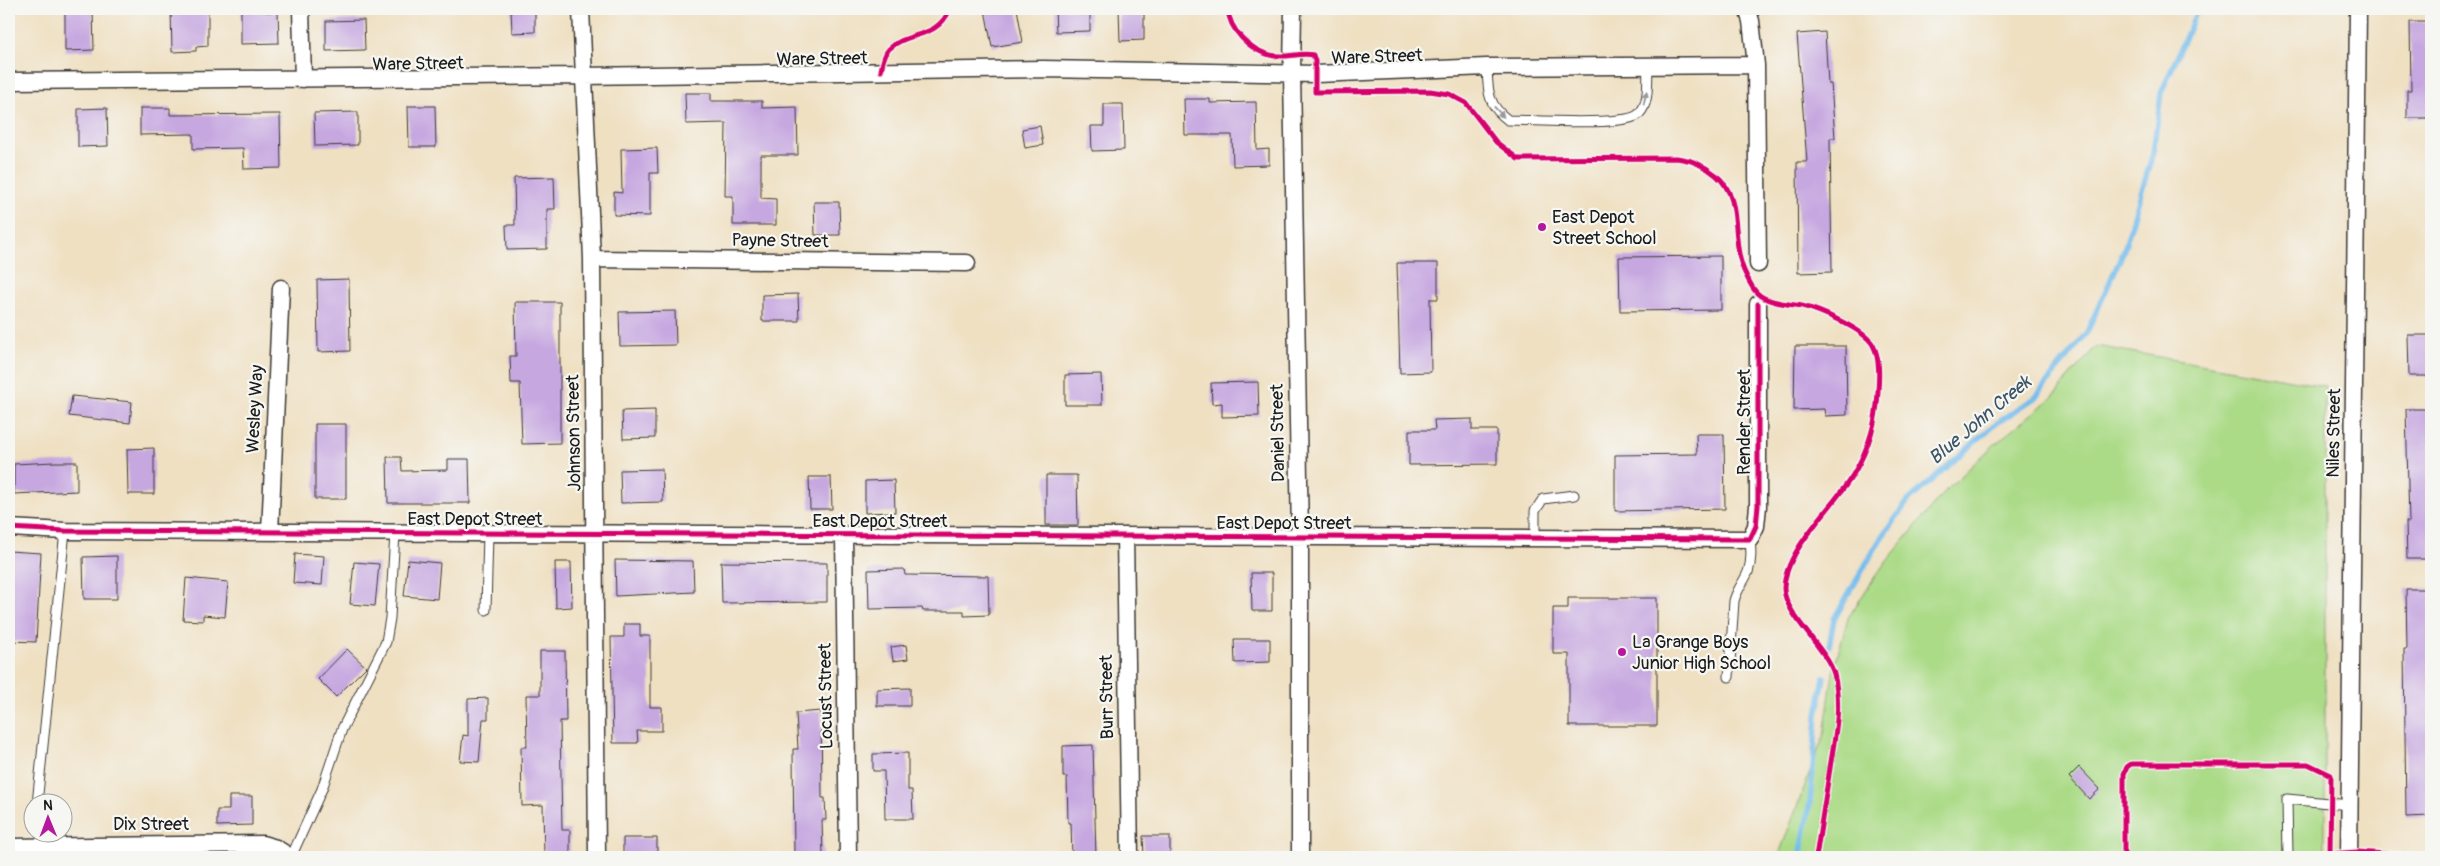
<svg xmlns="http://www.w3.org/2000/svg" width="2440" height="866" font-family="Pangolin,sans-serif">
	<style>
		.green { fill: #acdb88; stroke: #647c52 }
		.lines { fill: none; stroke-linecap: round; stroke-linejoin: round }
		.stream { stroke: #76bded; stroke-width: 5.5 }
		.building { fill: #c6a7e0 }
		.service-casing { stroke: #3c3935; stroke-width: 11 }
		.minor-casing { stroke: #3c3935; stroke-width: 19 }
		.service { stroke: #fff; stroke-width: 9 }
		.minor { stroke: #fff; stroke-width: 16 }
		.cycleway-casing { stroke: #f6f6f2; stroke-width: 8 }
		.cycleway { stroke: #d6006c; stroke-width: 5 }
		.oneway { fill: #999 }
		.poi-dot { fill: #b5179e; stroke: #f6f6f2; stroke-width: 2 }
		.labels { text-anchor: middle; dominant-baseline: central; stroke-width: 4.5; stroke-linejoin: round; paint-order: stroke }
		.street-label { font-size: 18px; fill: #1c1c1c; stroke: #f6f6f2 }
		.poi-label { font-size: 18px; fill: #1c1c1c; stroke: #f6f6f2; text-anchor: start }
		.water-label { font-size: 19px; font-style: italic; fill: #3c5465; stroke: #f6f6f2 }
	</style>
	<rect width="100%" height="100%" fill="#f6f6f2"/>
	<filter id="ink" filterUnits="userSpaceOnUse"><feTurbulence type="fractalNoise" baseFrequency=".02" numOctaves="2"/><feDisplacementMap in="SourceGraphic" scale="10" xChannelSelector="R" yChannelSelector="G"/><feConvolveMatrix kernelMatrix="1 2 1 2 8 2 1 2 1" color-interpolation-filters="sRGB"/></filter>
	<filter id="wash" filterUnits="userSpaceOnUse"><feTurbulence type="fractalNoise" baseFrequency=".0096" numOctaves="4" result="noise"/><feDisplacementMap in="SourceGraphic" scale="20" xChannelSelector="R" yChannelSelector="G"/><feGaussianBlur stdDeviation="1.12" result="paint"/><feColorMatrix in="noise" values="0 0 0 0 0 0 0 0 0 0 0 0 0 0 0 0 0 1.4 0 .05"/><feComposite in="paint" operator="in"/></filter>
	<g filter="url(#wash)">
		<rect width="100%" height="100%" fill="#efe0c2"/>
		<path class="green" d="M 2096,346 L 2325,386 L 2325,857 L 1778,857 L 1824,735 L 1833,672 L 1848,618 L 1878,572 L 1945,491 L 1995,444 L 2055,395 Z"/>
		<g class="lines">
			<path class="stream" d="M 1829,646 L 1834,619 L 1880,540 L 1908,501 L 1994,425 L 2036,397 L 2087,332 L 2123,253 L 2153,153 L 2161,93 L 2198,9
				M 1800,857 L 1810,803 L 1817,715 L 1824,677"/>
		</g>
		<g id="blocks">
			<path class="building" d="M 171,9 L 208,11 L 208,46 L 196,47 L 196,51 L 172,52 Z
				M 241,9 L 265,9 L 265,12 L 278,12 L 279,43 L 241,44 Z
				M 511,9 L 535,9 L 535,32 L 512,33 Z
				M 993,9 L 1017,9 L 1023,42 L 992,47 L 985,10 Z
				M 1055,9 L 1090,9 L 1090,31 L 1056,32 Z
				M 1119,9 L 1144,9 L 1144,40 L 1120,41 Z
				M 65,10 L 93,10 L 94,50 L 65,51 Z
				M 364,20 L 365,50 L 326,51 L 326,21 Z
				M 2410,22 L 2431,22 L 2431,118 L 2407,118 L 2407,90 L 2411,90 Z
				M 1825,32 L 1828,84 L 1831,84 L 1835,138 L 1830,138 L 1832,272 L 1798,273 L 1797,162 L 1807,162 L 1797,34 Z
				M 685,93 L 711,93 L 711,101 L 762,101 L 762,108 L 797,107 L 798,155 L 761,155 L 761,198 L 776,199 L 776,225 L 733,225 L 733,196 L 725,196 L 726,123 L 686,124 Z
				M 1184,99 L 1210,99 L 1210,103 L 1256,102 L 1257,150 L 1269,149 L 1269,165 L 1233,166 L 1232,135 L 1185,135 Z
				M 1104,104 L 1123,104 L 1124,150 L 1092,151 L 1091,126 L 1104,126 Z
				M 408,106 L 435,106 L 436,147 L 409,147 Z
				M 107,108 L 108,146 L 78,147 L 78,109 Z
				M 140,108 L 170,108 L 170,115 L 280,114 L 281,168 L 244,169 L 243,148 L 193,149 L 193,134 L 140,135 Z
				M 358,112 L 358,145 L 315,146 L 314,113 Z
				M 1040,126 L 1043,145 L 1025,148 L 1022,129 Z
				M 657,148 L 658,173 L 650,173 L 650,216 L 614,215 L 614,192 L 622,193 L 621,149 Z
				M 554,177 L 555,209 L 547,209 L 547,249 L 507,250 L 506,225 L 515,225 L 514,178 Z
				M 814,202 L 839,202 L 840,235 L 815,235 Z
				M 1721,256 L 1721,310 L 1620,311 L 1619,257 Z
				M 1397,263 L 1438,263 L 1438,299 L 1430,299 L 1431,372 L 1400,373 Z
				M 349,279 L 350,351 L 318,352 L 317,280 Z
				M 798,294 L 799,321 L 762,321 L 762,295 Z
				M 515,302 L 560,302 L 560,443 L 522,444 L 520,383 L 511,383 L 510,356 L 516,356 Z
				M 675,311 L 676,345 L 620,346 L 619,312 Z
				M 2408,335 L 2431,335 L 2431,376 L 2409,376 Z
				M 1795,346 L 1846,346 L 1847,415 L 1825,416 L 1824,409 L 1794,410 Z
				M 1101,374 L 1102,405 L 1065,405 L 1065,375 Z
				M 1258,382 L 1259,416 L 1222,417 L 1222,403 L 1212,404 L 1211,383 Z
				M 72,396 L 132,402 L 130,423 L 69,416 Z
				M 2406,409 L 2431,409 L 2431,559 L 2407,559 L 2406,522 L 2409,522 Z
				M 655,410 L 655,438 L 623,439 L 622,411 Z
				M 1472,419 L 1472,430 L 1497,430 L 1497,464 L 1409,465 L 1409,430 L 1435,430 L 1434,420 Z
				M 315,424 L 346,424 L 346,499 L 315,499 Z
				M 1696,434 L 1724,434 L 1725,509 L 1615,511 L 1615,455 L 1697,454 Z
				M 154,448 L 154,494 L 128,494 L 127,449 Z
				M 387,457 L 401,457 L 402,471 L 448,470 L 448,459 L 469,459 L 470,503 L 388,503 Z
				M 54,462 L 77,462 L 77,491 L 14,494 L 14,464 Z
				M 662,469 L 663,502 L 621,503 L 620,470 Z
				M 1046,475 L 1077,475 L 1078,525 L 1046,525 Z
				M 809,477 L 831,477 L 832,509 L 810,509 Z
				M 894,480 L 895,512 L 865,513 L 865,481 Z
				M 9,551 L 41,553 L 36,642 L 9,641 Z
				M 295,554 L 324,556 L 322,585 L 293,583 Z
				M 117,556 L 117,599 L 84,599 L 83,557 Z
				M 408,560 L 440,563 L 437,599 L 404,596 Z
				M 615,560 L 693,561 L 694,592 L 616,596 Z
				M 354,562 L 379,564 L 375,606 L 350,604 Z
				M 555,562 L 571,562 L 572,607 L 556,608 Z
				M 721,562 L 827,563 L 827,602 L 722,603 Z
				M 904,569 L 905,575 L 988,576 L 989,615 L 964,616 L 964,611 L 923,611 L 922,608 L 869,609 L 868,570 Z
				M 1251,573 L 1272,573 L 1272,611 L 1252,611 Z
				M 186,578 L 228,582 L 225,617 L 203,615 L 203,621 L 183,620 Z
				M 2406,589 L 2431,589 L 2431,816 L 2406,817 L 2404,649 L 2407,649 Z
				M 1568,598 L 1657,598 L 1657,726 L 1569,726 L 1569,654 L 1553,654 L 1553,608 L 1568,608 Z
				M 624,624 L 640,624 L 640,636 L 650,636 L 650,707 L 662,707 L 662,731 L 637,731 L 638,743 L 613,743 L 611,637 L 624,637 Z
				M 1234,639 L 1270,639 L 1270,662 L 1235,663 Z
				M 906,645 L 908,659 L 893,661 L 891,647 Z
				M 347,649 L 366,667 L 336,697 L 318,679 Z
				M 540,651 L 565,651 L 566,721 L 560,721 L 562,830 L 570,830 L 570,857 L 544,857 L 543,805 L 522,806 L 521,747 L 527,747 L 526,695 L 540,695 Z
				M 910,688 L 910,706 L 877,706 L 877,689 Z
				M 488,698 L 488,719 L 483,719 L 479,762 L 460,761 L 463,735 L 468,736 L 468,699 Z
				M 821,711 L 822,798 L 825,798 L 826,820 L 822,820 L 823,857 L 794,857 L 793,749 L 798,749 L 796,713 Z
				M 1093,745 L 1096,857 L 1072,857 L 1071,823 L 1068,823 L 1067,777 L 1063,777 L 1063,746 Z
				M 908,753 L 908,790 L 912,790 L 913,819 L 885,819 L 884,771 L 873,771 L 873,754 Z
				M 2079,767 L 2100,789 L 2089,799 L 2069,777 Z
				M 229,796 L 252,796 L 252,825 L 217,826 L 217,810 L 229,810 Z
				M 1143,836 L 1170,836 L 1170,857 L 1144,857 Z
				M 623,838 L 657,838 L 657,857 L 623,857 Z"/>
		</g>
	</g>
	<g filter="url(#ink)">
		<use href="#blocks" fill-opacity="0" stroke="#3c3935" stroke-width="1"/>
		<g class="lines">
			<g class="service-casing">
				<path id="service" d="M 1487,67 C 1488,90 1487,105 1508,120 C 1530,120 1626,127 1639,114 C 1650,103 1647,80 1648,66
					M 1535,538 L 1535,511 L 1543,499 L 1574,495
					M 486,610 L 488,533
					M 1729,677 L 1734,601 C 1737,589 1744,582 1748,572 C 1752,561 1751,550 1750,539
					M 37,804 L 65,531
					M 291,857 L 322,789 L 342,729 L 386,642 L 390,618 L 395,533
					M 2288,857 L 2287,799 L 2350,805"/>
			</g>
			<g class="minor-casing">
				<path id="minor" d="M 301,9 L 303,79
					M 581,9 L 592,259 L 597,857
					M 1293,9 L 1292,73 L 1300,537 L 1300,857
					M 1747,9 L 1751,21 L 1756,65 L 1758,264
					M 9,81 L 583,76 L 1043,69 L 1316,74 L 1487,67 L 1756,65
					M 592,259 L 967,263
					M 9,528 L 65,531 L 1750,539 L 1756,526 L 1758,506 L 1758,304
					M 270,532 L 281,288
					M 844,535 L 848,857
					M 1125,536 L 1130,857
					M 9,847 L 262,844 L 276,848 L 290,857
					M 2349,857 L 2358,9"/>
			</g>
			<use href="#service" class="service"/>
			<use href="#minor" class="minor"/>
			<g class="cycleway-casing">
				<path id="cycleway" d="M 1228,9 C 1229,30 1250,50 1270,55 C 1284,59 1300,52 1313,55 L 1315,61 L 1315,92 L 1430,91 L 1449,94 L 1466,103 L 1496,142 L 1518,159 L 1677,158 C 1693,160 1704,165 1716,175 C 1745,199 1729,243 1746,275 C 1749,281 1752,288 1757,293 C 1767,303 1789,304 1802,306 C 1819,310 1864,329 1873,345 C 1880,358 1879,377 1878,391 C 1877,420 1869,448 1854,473 C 1835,506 1784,550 1784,589 C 1785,615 1827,649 1834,674 C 1842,706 1835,736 1830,768 C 1825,798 1821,827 1816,857
					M 881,71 C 882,65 884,54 889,49 C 907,31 937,40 950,9
					M 9,528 L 65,531 L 1750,539 L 1756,526 L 1758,506 L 1758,304
					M 2124,857 L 2124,774 L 2127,767 L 2131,764 L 2308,764 L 2331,775 L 2330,854 L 2358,852 L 2425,857"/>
			</g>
			<use href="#cycleway" class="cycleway"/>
		</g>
		<defs><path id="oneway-solid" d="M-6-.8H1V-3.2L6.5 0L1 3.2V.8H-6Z" transform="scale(1.25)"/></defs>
		<g class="oneway">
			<use href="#oneway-solid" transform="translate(1645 98) rotate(-78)"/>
			<use href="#oneway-solid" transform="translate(1499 112) rotate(47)"/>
		</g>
	</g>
	<g class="poi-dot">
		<circle cx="1542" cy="227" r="5"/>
		<circle cx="1622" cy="652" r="5"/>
	</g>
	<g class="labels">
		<g class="street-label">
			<text transform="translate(1377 57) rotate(-2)">Ware Street</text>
			<text transform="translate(822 59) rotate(-1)">Ware Street</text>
			<text transform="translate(418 64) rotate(-1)">Ware Street</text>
			<text transform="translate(780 241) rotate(1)">Payne Street</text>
			<text transform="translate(255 409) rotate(-87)">Wesley Way</text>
			<text transform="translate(1744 422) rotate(-90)">Render Street</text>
			<text transform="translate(574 433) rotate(-91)">Johnson Street</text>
			<text transform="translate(1278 433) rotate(-91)">Daniel Street</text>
			<text transform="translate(2334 433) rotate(-89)">Niles Street</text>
			<text x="475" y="519">East Depot Street</text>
			<text x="880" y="521">East Depot Street</text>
			<text x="1284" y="523">East Depot Street</text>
			<text transform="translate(826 696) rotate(-91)">Locust Street</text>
			<text transform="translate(1107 697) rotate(-91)">Burr Street</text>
			<text x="151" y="824">Dix Street</text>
		</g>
		<g class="poi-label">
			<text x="1552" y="217">East Depot<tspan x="1552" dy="21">Street School</tspan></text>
			<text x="1632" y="642">La Grange Boys<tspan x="1632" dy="21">Junior High School</tspan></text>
		</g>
		<g class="water-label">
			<text transform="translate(1980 420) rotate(-40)">Blue John Creek</text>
		</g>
	</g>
	<rect width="2440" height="866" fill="none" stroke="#f6f6f2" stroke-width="30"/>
	<g transform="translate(48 818) rotate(359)"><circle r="24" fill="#f6f6f2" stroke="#9f9f9c"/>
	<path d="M0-4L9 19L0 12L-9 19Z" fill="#b5179e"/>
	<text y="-8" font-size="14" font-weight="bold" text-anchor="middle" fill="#1c1c1c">N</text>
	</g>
</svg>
